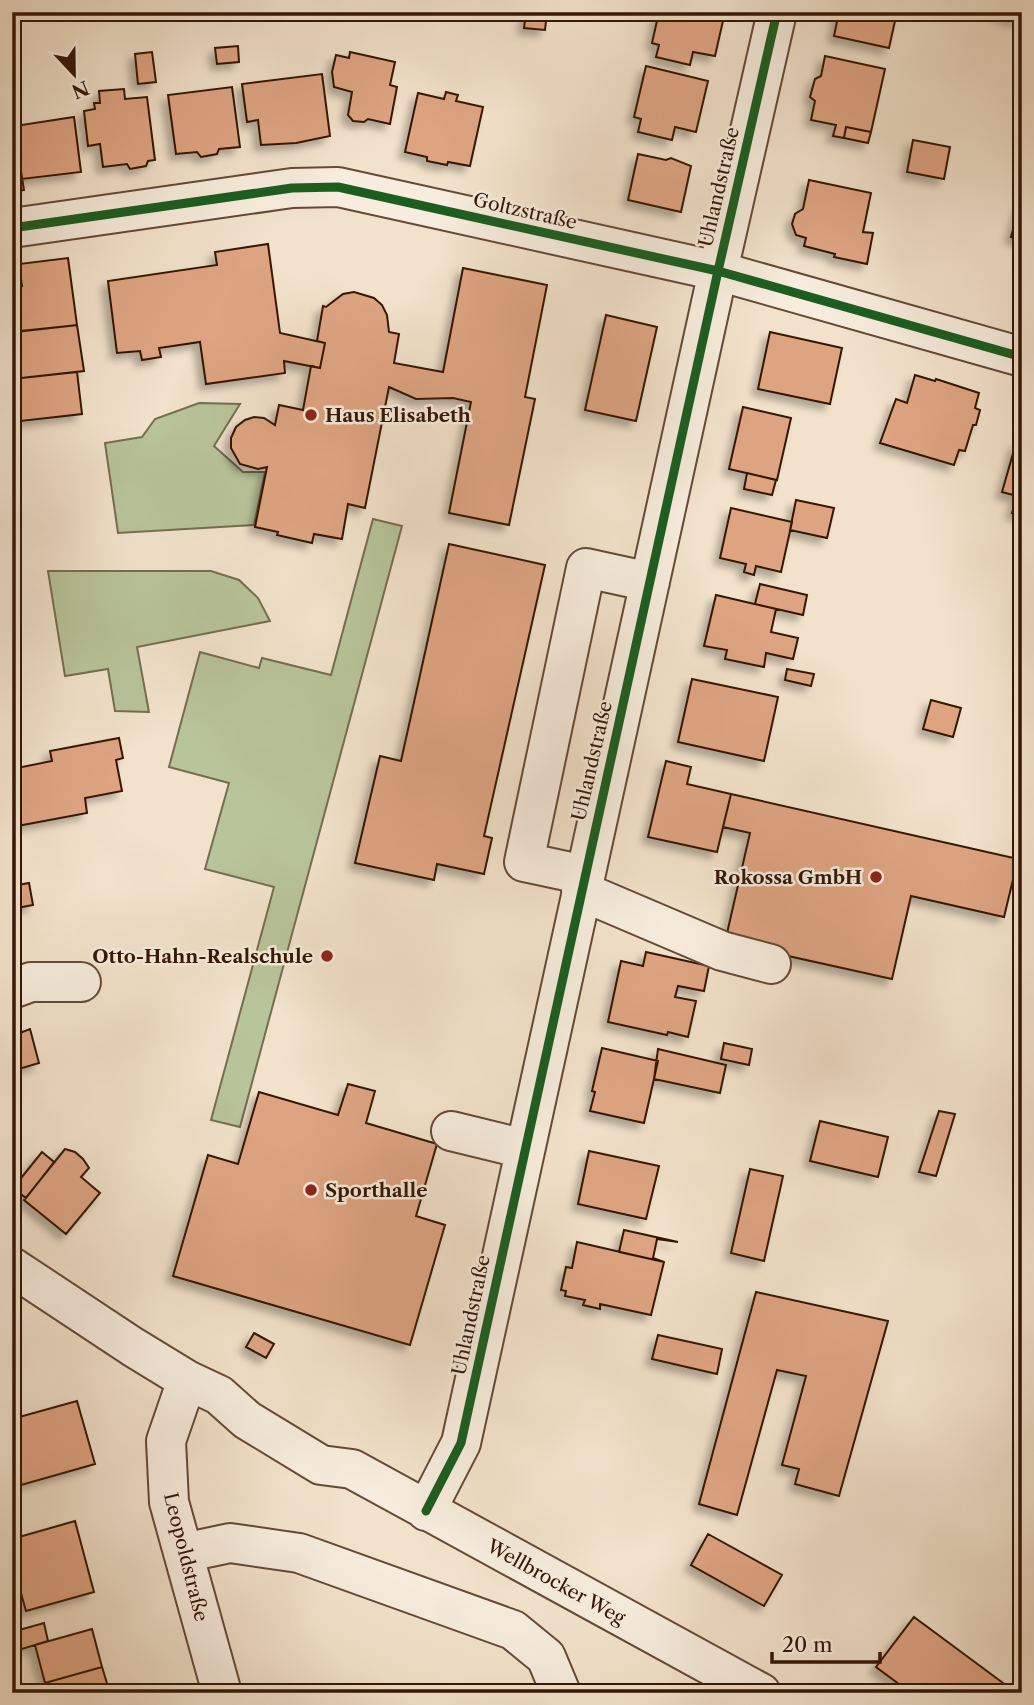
<svg xmlns="http://www.w3.org/2000/svg" width="1034" height="1705" font-family="'Libre Caslon Text',serif">
	<style>
		.green { fill: #b8c49a; stroke: #766d50; stroke-width: 2 }
		.building { fill: #dea482; stroke: #341606; stroke-width: 2; filter: url(#shadow) }
		.lines { fill: none; stroke-linecap: round; stroke-linejoin: round }
		.minor-casing { stroke: #644937; stroke-width: 42 }
		.minor { stroke: #f7ecdd; stroke-width: 38 }
		.cycleway-casing { stroke: #f7ecdd; stroke-width: 13 }
		.cycleway { stroke: #1b5e20; stroke-width: 9 }
		.poi-dot { fill: #8f2418; stroke: #f7ecdd; stroke-width: 2.5 }
		.labels { text-anchor: middle; dominant-baseline: central; stroke-width: 5; stroke-linejoin: round; paint-order: stroke }
		.street-label { font-size: 19px; fill: #341606; stroke: #f7ecdd }
		.poi-label { font-size: 19px; font-weight: bold; fill: #341606; stroke: #f7ecdd; text-anchor: start }
	</style>
	<defs>
		<filter id="shadow"><feDropShadow dx="-6" dy="6" stdDeviation="3.5" flood-color="#0004"/></filter>
	</defs>
	<rect width="100%" height="100%" fill="#f2e2cb"/>
	<filter id="stains"><feTurbulence type="fractalNoise" baseFrequency=".00286" numOctaves="4"/><feColorMatrix values="0 0 0 0 .2 0 0 0 0 .09 0 0 0 0 .02 0 0 0 .5 -.17"/></filter>
	<radialGradient id="worn" r=".72"><stop offset=".6" stop-color="#630" stop-opacity="0"/><stop offset="1" stop-color="#630" stop-opacity=".3"/></radialGradient>
	<path class="green" d="M 199,403 L 240,404 L 214,446 L 243,472 L 265,472 L 254,525 L 118,533 L 105,443 L 142,437 L 155,419 Z
		M 373,519 L 402,526 L 240,1127 L 211,1120 L 274,887 L 205,869 L 229,783 L 169,767 L 200,652 L 259,668 L 262,658 L 331,675 Z
		M 48,571 L 211,571 L 239,580 L 258,598 L 270,621 L 137,647 L 149,712 L 115,711 L 108,669 L 65,676 Z"/>
	<path class="building" d="M 526,12 L 547,12 L 545,30 L 524,28 Z
		M 659,12 L 725,12 L 715,56 L 693,52 L 690,65 L 656,57 L 659,45 L 652,43 Z
		M 835,12 L 897,12 L 889,48 L 834,36 L 838,17 Z
		M 995,12 L 1020,12 L 1016,21 Z
		M 238,46 L 239,62 L 217,64 L 215,48 Z
		M 152,52 L 156,82 L 138,84 L 135,54 Z
		M 350,52 L 395,62 L 390,85 L 397,87 L 390,124 L 368,119 L 364,122 L 353,121 L 348,115 L 352,92 L 334,87 L 332,72 L 336,55 L 349,58 Z
		M 825,56 L 885,69 L 871,132 L 846,127 L 844,138 L 833,136 L 836,125 L 811,120 L 815,101 L 810,97 L 815,79 L 821,76 Z
		M 646,66 L 708,81 L 696,132 L 675,127 L 672,140 L 638,132 L 641,119 L 634,117 Z
		M 322,74 L 330,136 L 296,143 L 261,145 L 258,120 L 247,122 L 242,84 Z
		M 232,87 L 240,147 L 219,149 L 217,154 L 201,157 L 197,152 L 176,154 L 168,95 Z
		M 124,89 L 125,99 L 147,97 L 155,160 L 148,161 L 146,166 L 130,169 L 127,164 L 103,167 L 100,144 L 88,146 L 84,111 L 95,109 L 94,103 L 100,103 L 99,91 Z
		M 446,92 L 458,95 L 456,101 L 483,107 L 470,166 L 448,162 L 447,165 L 427,161 L 427,157 L 405,152 L 418,93 L 444,99 Z
		M 74,117 L 81,172 L 22,179 L 15,126 Z
		M 846,127 L 871,132 L 868,143 L 844,138 Z
		M 12,140 L 16,140 L 24,190 L 12,192 Z
		M 913,140 L 950,147 L 944,179 L 907,172 Z
		M 638,154 L 666,160 L 671,158 L 691,166 L 681,212 L 628,200 Z
		M 809,180 L 871,193 L 863,232 L 873,233 L 867,264 L 834,257 L 835,254 L 804,246 L 806,238 L 796,235 L 792,224 L 795,214 L 803,209 Z
		M 1020,206 L 1022,206 L 1022,240 L 1011,237 Z
		M 268,244 L 280,333 L 325,343 L 320,368 L 284,361 L 285,373 L 206,384 L 200,342 L 159,348 L 161,357 L 142,360 L 140,351 L 117,353 L 108,281 L 217,265 L 215,252 Z
		M 68,258 L 77,325 L 16,332 L 12,287 L 22,286 L 19,264 Z
		M 463,268 L 547,285 L 525,397 L 535,399 L 509,525 L 449,513 L 471,402 L 453,398 L 416,399 L 389,387 L 365,508 L 348,504 L 342,539 L 314,534 L 312,543 L 277,535 L 278,532 L 255,527 L 267,467 L 258,469 L 240,464 L 231,448 L 231,438 L 236,427 L 245,420 L 254,417 L 264,418 L 275,425 L 279,405 L 303,410 L 311,366 L 320,368 L 325,343 L 317,341 L 323,306 L 326,307 L 343,294 L 354,292 L 374,298 L 382,305 L 387,315 L 389,332 L 399,334 L 394,363 L 443,372 Z
		M 606,315 L 657,327 L 636,421 L 585,410 Z
		M 77,325 L 84,371 L 12,379 L 12,332 Z
		M 770,332 L 842,348 L 830,404 L 758,389 Z
		M 77,372 L 82,414 L 12,422 L 12,379 Z
		M 915,375 L 935,381 L 936,379 L 979,393 L 975,408 L 980,410 L 976,425 L 973,425 L 965,451 L 959,450 L 954,465 L 880,443 L 896,399 L 907,403 Z
		M 743,407 L 791,418 L 777,480 L 729,469 Z
		M 1016,443 L 1022,444 L 1022,516 L 1012,513 L 1017,496 L 1002,492 Z
		M 747,473 L 776,480 L 772,495 L 744,489 Z
		M 796,500 L 834,508 L 827,538 L 790,530 Z
		M 731,508 L 792,522 L 781,572 L 756,566 L 754,575 L 744,572 L 746,564 L 720,558 Z
		M 449,544 L 545,565 L 484,836 L 492,838 L 484,874 L 437,864 L 434,880 L 355,863 L 380,756 L 401,761 Z
		M 760,584 L 807,595 L 803,615 L 755,604 Z
		M 716,595 L 776,609 L 771,632 L 798,638 L 793,659 L 766,653 L 764,667 L 725,659 L 727,650 L 704,646 Z
		M 787,669 L 814,674 L 811,686 L 785,680 Z
		M 692,679 L 778,697 L 764,761 L 678,742 Z
		M 931,700 L 961,708 L 953,737 L 923,729 Z
		M 119,738 L 123,758 L 116,760 L 122,791 L 85,798 L 87,813 L 12,827 L 12,769 L 52,761 L 50,751 Z
		M 666,761 L 691,767 L 687,784 L 731,794 L 717,852 L 648,837 Z
		M 731,794 L 1018,859 L 1004,917 L 911,896 L 892,979 L 725,942 L 750,833 L 723,827 Z
		M 29,883 L 33,905 L 12,909 L 12,886 Z
		M 646,952 L 709,966 L 704,991 L 678,986 L 675,997 L 696,1001 L 688,1037 L 668,1032 L 667,1035 L 608,1022 L 621,961 L 643,966 Z
		M 30,1029 L 39,1063 L 12,1071 L 12,1036 Z
		M 724,1043 L 752,1049 L 749,1065 L 721,1059 Z
		M 602,1048 L 658,1061 L 644,1123 L 590,1111 L 595,1092 L 592,1091 Z
		M 658,1049 L 726,1065 L 720,1093 L 654,1079 Z
		M 348,1084 L 375,1091 L 366,1123 L 437,1144 L 416,1216 L 445,1225 L 410,1345 L 173,1276 L 208,1155 L 238,1164 L 259,1092 L 338,1115 Z
		M 939,1111 L 955,1114 L 936,1176 L 919,1172 Z
		M 820,1121 L 888,1137 L 878,1177 L 810,1161 Z
		M 65,1149 L 75,1152 L 83,1159 L 89,1168 L 81,1177 L 100,1193 L 66,1234 L 24,1200 Z
		M 589,1151 L 659,1166 L 646,1219 L 578,1204 Z
		M 42,1152 L 54,1162 L 26,1198 L 13,1188 Z
		M 750,1169 L 783,1176 L 764,1261 L 731,1253 Z
		M 624,1230 L 678,1242 L 657,1239 L 653,1258 L 664,1262 L 619,1252 Z
		M 577,1242 L 664,1262 L 651,1315 L 600,1304 L 600,1309 L 583,1305 L 585,1300 L 565,1296 L 566,1291 L 561,1290 L 566,1267 L 572,1268 Z
		M 756,1292 L 888,1321 L 839,1496 L 795,1484 L 799,1469 L 782,1465 L 806,1376 L 777,1370 L 737,1515 L 699,1504 Z
		M 254,1333 L 274,1344 L 266,1358 L 246,1347 Z
		M 658,1335 L 722,1349 L 717,1374 L 652,1359 Z
		M 77,1401 L 95,1464 L 14,1487 L 12,1419 Z
		M 75,1521 L 94,1592 L 26,1611 L 12,1561 L 12,1539 Z
		M 708,1534 L 782,1575 L 764,1606 L 691,1565 Z
		M 914,1617 L 1003,1683 L 996,1693 L 911,1693 L 876,1667 Z
		M 44,1623 L 48,1641 L 12,1652 L 12,1632 Z
		M 92,1629 L 102,1667 L 45,1683 L 35,1645 Z
		M 102,1667 L 110,1693 L 48,1693 L 45,1683 Z"/>
	<g class="lines">
		<g class="minor-casing">
			<path id="minor" d="M 12,228 L 292,188 L 338,187 L 718,271 L 1022,357
				M 585,875 L 524,862 L 586,568 L 650,582
				M 581,891 L 722,951 L 771,964
				M 12,989 L 31,982 L 81,982
				M 451,1131 L 525,1149
				M 12,1267 L 133,1347 L 187,1380 L 219,1395 L 247,1420 L 321,1465 L 352,1469 L 761,1693
				M 187,1380 L 166,1441 L 169,1502 L 222,1693
				M 426,1511 L 461,1443 L 718,271 L 777,12
				M 183,1553 L 230,1543 L 299,1553 L 513,1630 L 546,1657 L 561,1693"/>
		</g>
		<use href="#minor" class="minor"/>
		<g class="cycleway-casing">
			<path id="cycleway" d="M 12,228 L 292,188 L 338,187 L 718,271 L 1022,357
				M 426,1511 L 461,1443 L 718,271 L 777,12"/>
		</g>
		<use href="#cycleway" class="cycleway"/>
	</g>
	<g class="poi-dot">
		<circle cx="311" cy="415" r="7"/>
		<circle cx="876" cy="877" r="7"/>
		<circle cx="327" cy="956" r="7"/>
		<circle cx="311" cy="1190" r="7"/>
	</g>
	<g class="labels">
		<g class="street-label">
			<text transform="translate(719 187) rotate(-77)">Uhlandstraße</text>
			<text transform="translate(525 211) rotate(13)">Goltzstraße</text>
			<text transform="translate(592 761) rotate(-77)">Uhlandstraße</text>
			<text transform="translate(471 1315) rotate(-78)">Uhlandstraße</text>
			<text transform="translate(186 1557) rotate(76)">Leopoldstraße</text>
			<text transform="translate(556 1582) rotate(29)">Wellbrocker Weg</text>
		</g>
		<g class="poi-label">
			<text x="325" y="415">Haus Elisabeth</text>
			<text x="862" y="877" text-anchor="end">Rokossa GmbH</text>
			<text x="313" y="956" text-anchor="end">Otto-Hahn-Realschule</text>
			<text x="325" y="1190">Sporthalle</text>
		</g>
	</g>
	<rect width="1034" height="1705" fill="none" stroke="#f2e2cb" stroke-width="42"/>
	<rect x="14" y="14" width="1006" height="1677" fill="none" stroke="#341606" stroke-width="3.5"/>
	<rect x="21" y="21" width="992" height="1663" fill="none" stroke="#341606" stroke-width="2"/>
	<g transform="translate(74 74) rotate(158)" stroke="#f7ecdd" stroke-width="5" paint-order="stroke">
	<path d="M0-5L12 26L0 18L-12 26Z" fill="#341606"/>
	<text y="-10" font-size="19" font-weight="bold" text-anchor="middle" fill="#341606">N</text>
	</g>
	<path d="M772 1652v10h108v-10" fill="none" stroke="#341606" stroke-width="3.5"/>
	<text x="782" y="1652" font-size="21" fill="#341606" stroke="#f7ecdd" stroke-width="5" paint-order="stroke">20 m</text>
	<rect width="100%" height="100%" filter="url(#stains)"/>
	<rect width="100%" height="100%" fill="url(#worn)"/>
</svg>
